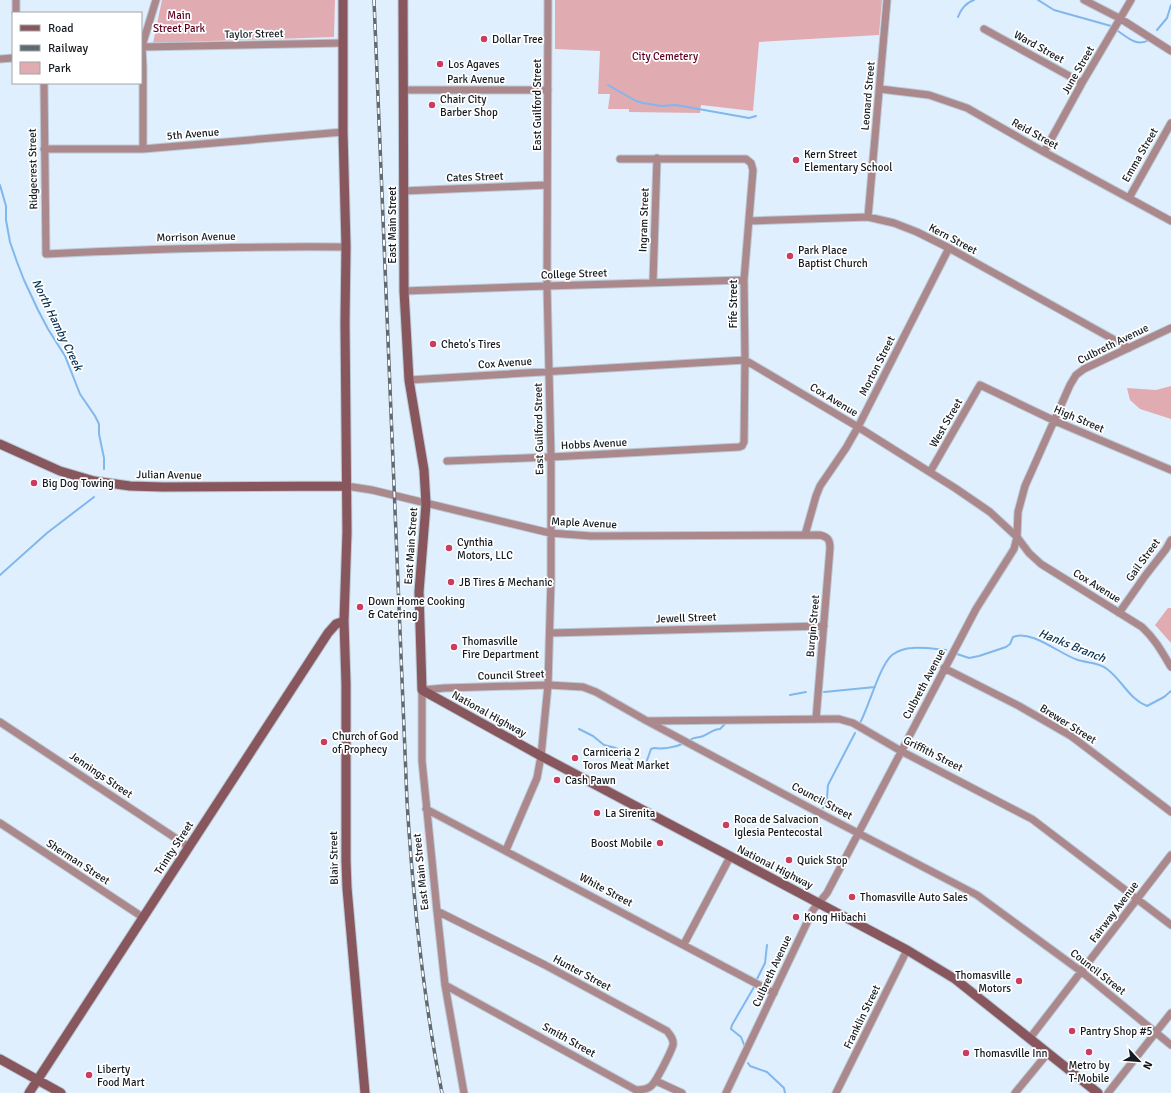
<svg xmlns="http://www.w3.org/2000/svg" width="1171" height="1093" font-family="Signika,sans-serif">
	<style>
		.green { fill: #e0acb2 }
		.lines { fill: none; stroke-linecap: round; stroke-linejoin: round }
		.stream { stroke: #80b7ec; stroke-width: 2 }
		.street-casing { stroke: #bbc9d5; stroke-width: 9 }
		.secondary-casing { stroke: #bbc9d5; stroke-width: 11 }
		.street { stroke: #ab888c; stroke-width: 7 }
		.secondary { stroke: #88575e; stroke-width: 9 }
		.rail-casing { stroke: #606a73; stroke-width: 3.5 }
		.rail { stroke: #fff; stroke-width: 2; stroke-dasharray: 6; stroke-linecap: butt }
		.poi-dot { fill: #cc3c5f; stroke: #fff; stroke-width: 1.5 }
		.labels { text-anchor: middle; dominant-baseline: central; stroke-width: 3.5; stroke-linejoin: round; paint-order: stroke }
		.park-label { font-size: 11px; fill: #5f0020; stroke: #fff }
		.street-label { font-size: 11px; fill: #151b21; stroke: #fff }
		.poi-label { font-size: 11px; fill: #151b21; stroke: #fff; text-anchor: start }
		.water-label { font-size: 12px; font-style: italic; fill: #083355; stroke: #fff }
	</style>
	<rect width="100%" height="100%" fill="#e0effd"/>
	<path class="green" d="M 162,0 L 335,0 L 334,37 L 153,43 Z
		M 555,0 L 882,0 L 879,35 L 759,42 L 753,111 L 701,105 L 700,113 L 629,112 L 629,109 L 608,109 L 610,94 L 598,94 L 600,51 L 555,49 Z
		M 1171,386 L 1171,419 L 1140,409 L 1130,400 L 1127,388 L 1156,390 Z
		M 1168,608 L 1171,608 L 1171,643 L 1155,625 Z"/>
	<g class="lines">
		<path class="stream" d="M 1038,0 L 1054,10 L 1111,26
			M 958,17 C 961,9 965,3 974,0
			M 1157,30 L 1167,18 L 1171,5
			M 1118,31 C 1128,38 1137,47 1149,40
			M 608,85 L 636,101 L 643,103 L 661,106 L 676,105 L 749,118 L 756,116
			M 0,185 L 6,206 L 6,220 L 10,242 L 17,262 L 24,280 L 38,310 L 48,329 L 65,356 L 80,394 L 95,416 L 99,424 L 99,434 L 104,458 L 104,469
			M 0,575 L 47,533 L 94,497
			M 957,654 L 969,658 L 979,656 L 1006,647 L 1010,644 L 1013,637 C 1031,629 1061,655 1078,660 C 1087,663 1099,662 1107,669 C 1122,680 1129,699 1147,706 L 1164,697 L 1171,691
			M 824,692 L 875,687
			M 790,695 L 806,692
			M 860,723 C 869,706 880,665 892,655 C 897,651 906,648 912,648 C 923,647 935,649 946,650
			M 579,729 L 593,736 L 604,745 L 616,748 L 634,763 L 643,767 L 645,766 L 651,749 L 654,748 C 662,749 674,748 682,744
			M 690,740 C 694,737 696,738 700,737 C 707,736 712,729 720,729 L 725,724
			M 823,808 L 827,798 L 828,785 L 855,733
			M 757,979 L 765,963 L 767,945
			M 745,1047 L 741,1037 L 731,1029 L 732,1025 L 754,987
			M 748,1063 L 750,1066 L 767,1072 L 784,1088 L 785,1093"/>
		<g class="street-casing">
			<path id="street" d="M 1084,0 L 1121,19 L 1171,51
				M 16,13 L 16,0
				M 984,29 L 1082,83
				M 141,47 L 343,43
				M 0,59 L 13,58
				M 44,83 L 46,254 C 146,249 246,246 346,247
				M 880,89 L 929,95 L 967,108 L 1044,152 L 1171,221
				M 404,90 L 548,90
				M 44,149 L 143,149 L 343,132
				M 143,149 L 143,67 L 142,46 L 156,0
				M 1044,152 L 1082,83 L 1131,0
				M 403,191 L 547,185
				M 1129,198 L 1171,123
				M 868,217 L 887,0
				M 749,221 L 868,217 L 894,223 L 917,232 L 949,248 L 1129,348
				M 653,282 L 657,158
				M 404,291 L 547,286 L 744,280
				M 409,380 L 745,360 L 858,427 L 955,488 L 990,512 L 1017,537 L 1029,553 L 1041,564 L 1142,627 C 1155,639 1162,652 1171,667
				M 447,461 L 551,457 L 739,447 L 742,446 L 744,442 L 745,360 L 744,280 L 753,170 L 751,163 L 746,159 L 620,159
				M 930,472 L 980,385 L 1055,421 L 1171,470
				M 346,486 L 372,490 L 550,533 L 591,536 L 820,535 C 828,537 830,540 830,548 L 816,719
				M 805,535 L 816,496 L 820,486 L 846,448 L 858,427 L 949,248
				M 1119,613 L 1145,576 L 1166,549 L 1171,540
				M 550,633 L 824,626
				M 944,668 L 1019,706 L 1071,736 L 1171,812
				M 647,721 L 832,719 L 839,719 L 853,723 L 901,751 L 1032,819 L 1171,925
				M 0,722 L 189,847
				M 426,809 L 774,993
				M 0,823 L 144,918
				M 506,850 L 537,778 L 541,756 L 548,685 L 551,580 L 551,457 L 547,286 L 548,0
				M 437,911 L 545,965 L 667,1031 C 670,1035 674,1039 673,1045 C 671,1052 656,1082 651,1086 C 647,1090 641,1090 636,1090 L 445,985
				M 684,944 L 730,857
				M 1030,1038 L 1171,855
				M 656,1081 L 682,1093
				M 464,1093 L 445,985 L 437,911 L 422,761 L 422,690 L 445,688 L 548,685 L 583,687 L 596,692 L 647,721 L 808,807 L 977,895 L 1082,972 L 1171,1045
				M 726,1093 L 813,910 L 827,893 L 976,609 L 1014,549 L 1017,537 L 1018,512 L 1025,486 L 1070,385 L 1076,375 L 1084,369 L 1171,328
				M 836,1093 L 907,950
				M 1015,1093 L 1047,1054
				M 1108,1093 L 1171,1013"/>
		</g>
		<g class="secondary-casing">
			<path id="secondary" d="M 343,0 L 343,132 L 346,247 L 345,322 L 347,532 L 344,621 L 346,684 L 346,861 L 347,888 L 365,1093
				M 403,0 L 404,291 L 409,380 L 424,470 L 426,504 L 419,592 L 422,690 L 541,756 L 907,950 L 955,979 L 1098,1093
				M 0,444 L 60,471 L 94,481 L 130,486 L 163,487 L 346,486
				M 0,1059 L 61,1093
				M 29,1093 L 328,633 L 336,624 L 344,621"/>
		</g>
		<use href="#street" class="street"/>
		<use href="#secondary" class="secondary"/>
		<g class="rail-casing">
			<path id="rail" d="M 374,0 L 407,801 C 413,899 423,997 442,1093"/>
		</g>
		<use href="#rail" class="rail"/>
	</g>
	<g class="poi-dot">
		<circle cx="484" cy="39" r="4"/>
		<circle cx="440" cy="64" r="4"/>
		<circle cx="432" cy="105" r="4"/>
		<circle cx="796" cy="160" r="4"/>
		<circle cx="790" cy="256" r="4"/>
		<circle cx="433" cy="344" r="4"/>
		<circle cx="34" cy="483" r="4"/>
		<circle cx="449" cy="548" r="4"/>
		<circle cx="451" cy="582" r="4"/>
		<circle cx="360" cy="607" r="4"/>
		<circle cx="454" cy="647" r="4"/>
		<circle cx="324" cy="742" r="4"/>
		<circle cx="575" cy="758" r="4"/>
		<circle cx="557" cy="780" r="4"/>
		<circle cx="597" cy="813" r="4"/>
		<circle cx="726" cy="825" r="4"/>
		<circle cx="660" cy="843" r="4"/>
		<circle cx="789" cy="860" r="4"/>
		<circle cx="852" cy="897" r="4"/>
		<circle cx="796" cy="917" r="4"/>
		<circle cx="1019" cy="981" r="4"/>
		<circle cx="1072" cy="1031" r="4"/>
		<circle cx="1089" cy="1052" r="4"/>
		<circle cx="966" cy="1053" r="4"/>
		<circle cx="89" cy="1075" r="4"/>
	</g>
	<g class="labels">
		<g class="park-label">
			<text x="179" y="15">Main<tspan x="179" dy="13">Street Park</tspan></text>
			<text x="665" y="56">City Cemetery</text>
		</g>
		<g class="street-label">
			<text transform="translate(254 34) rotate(-1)">Taylor Street</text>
			<text transform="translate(1039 47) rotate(29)">Ward Street</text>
			<text transform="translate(1078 70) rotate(-60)">June Street</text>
			<text x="476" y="79">Park Avenue</text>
			<text transform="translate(868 96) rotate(-85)">Leonard Street</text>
			<text transform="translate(537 105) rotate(-90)">East Guilford Street</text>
			<text transform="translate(193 134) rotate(-5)">5th Avenue</text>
			<text transform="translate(1035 134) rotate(29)">Reid Street</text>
			<text transform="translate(1140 155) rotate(-60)">Emma Street</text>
			<text transform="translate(33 169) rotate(-91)">Ridgecrest Street</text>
			<text transform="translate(475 177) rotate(-2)">Cates Street</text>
			<text transform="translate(644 220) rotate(-88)">Ingram Street</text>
			<text transform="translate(392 225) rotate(-90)">East Main Street</text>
			<text transform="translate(196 237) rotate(-1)">Morrison Avenue</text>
			<text transform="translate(953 239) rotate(28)">Kern Street</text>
			<text transform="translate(574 274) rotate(-2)">College Street</text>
			<text transform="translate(733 304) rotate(-90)">Fife Street</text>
			<text transform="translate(1113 344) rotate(-26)">Culbreth Avenue</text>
			<text transform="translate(505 363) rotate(-4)">Cox Avenue</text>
			<text transform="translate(877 366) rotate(-63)">Morton Street</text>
			<text transform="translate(834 400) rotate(31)">Cox Avenue</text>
			<text transform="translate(1079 419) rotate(23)">High Street</text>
			<text transform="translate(946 423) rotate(-60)">West Street</text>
			<text transform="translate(539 429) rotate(-91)">East Guilford Street</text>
			<text transform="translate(594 444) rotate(-3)">Hobbs Avenue</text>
			<text transform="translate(169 475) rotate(1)">Julian Avenue</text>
			<text transform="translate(584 523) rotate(3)">Maple Avenue</text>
			<text transform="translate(411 546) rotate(-86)">East Main Street</text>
			<text transform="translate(1143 560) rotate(-54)">Gail Street</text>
			<text transform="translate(1097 586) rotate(32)">Cox Avenue</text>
			<text transform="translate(686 618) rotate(-2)">Jewell Street</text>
			<text transform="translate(813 626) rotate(-85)">Burgin Street</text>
			<text transform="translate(511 675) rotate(-2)">Council Street</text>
			<text transform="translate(924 684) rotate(-62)">Culbreth Avenue</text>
			<text transform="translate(489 714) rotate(29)">National Highway</text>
			<text transform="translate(1068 724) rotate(32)">Brewer Street</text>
			<text transform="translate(933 754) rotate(27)">Griffith Street</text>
			<text transform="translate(101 775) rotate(34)">Jennings Street</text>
			<text transform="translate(822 801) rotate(28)">Council Street</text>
			<text transform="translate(174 848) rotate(-57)">Trinity Street</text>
			<text transform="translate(334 858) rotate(-91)">Blair Street</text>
			<text transform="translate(78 862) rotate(33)">Sherman Street</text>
			<text transform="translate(775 867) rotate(27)">National Highway</text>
			<text transform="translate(421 872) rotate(-96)">East Main Street</text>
			<text transform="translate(606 890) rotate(28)">White Street</text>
			<text transform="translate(1114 912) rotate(-53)">Fairway Avenue</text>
			<text transform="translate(772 971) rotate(-65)">Culbreth Avenue</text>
			<text transform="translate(1098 972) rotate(38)">Council Street</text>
			<text transform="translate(582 973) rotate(28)">Hunter Street</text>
			<text transform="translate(862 1017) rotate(-64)">Franklin Street</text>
			<text transform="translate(569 1040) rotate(29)">Smith Street</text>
		</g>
		<g class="poi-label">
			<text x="492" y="39">Dollar Tree</text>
			<text x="448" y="64">Los Agaves</text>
			<text x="440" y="99">Chair City<tspan x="440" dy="13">Barber Shop</tspan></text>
			<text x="804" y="154">Kern Street<tspan x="804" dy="13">Elementary School</tspan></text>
			<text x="798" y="250">Park Place<tspan x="798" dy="13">Baptist Church</tspan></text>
			<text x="441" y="344">Cheto's Tires</text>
			<text x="42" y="483">Big Dog Towing</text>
			<text x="457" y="542">Cynthia<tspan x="457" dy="13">Motors, LLC</tspan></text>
			<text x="459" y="582">JB Tires &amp; Mechanic</text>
			<text x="368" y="601">Down Home Cooking<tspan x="368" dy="13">&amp; Catering</tspan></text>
			<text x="462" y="641">Thomasville<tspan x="462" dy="13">Fire Department</tspan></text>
			<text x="332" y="736">Church of God<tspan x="332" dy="13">of Prophecy</tspan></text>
			<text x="583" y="752">Carniceria 2<tspan x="583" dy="13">Toros Meat Market</tspan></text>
			<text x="565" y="780">Cash Pawn</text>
			<text x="605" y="813">La Sirenita</text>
			<text x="734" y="819">Roca de Salvacion<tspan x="734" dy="13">Iglesia Pentecostal</tspan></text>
			<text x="652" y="843" text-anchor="end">Boost Mobile</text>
			<text x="797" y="860">Quick Stop</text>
			<text x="860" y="897">Thomasville Auto Sales</text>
			<text x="804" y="917">Kong Hibachi</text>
			<text x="1011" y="975" text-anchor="end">Thomasville<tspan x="1011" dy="13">Motors</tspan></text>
			<text x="1080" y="1031">Pantry Shop #5</text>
			<text x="974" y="1053">Thomasville Inn</text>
			<text x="1089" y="1065" text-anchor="middle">Metro by<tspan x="1089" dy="13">T-Mobile</tspan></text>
			<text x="97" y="1069">Liberty<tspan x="97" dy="13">Food Mart</tspan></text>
		</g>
		<g class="water-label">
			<text transform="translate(57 325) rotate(64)">North Hamby Creek</text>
			<text transform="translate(1072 646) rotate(22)">Hanks Branch</text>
		</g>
	</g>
	<rect x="12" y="12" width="130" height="72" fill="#ffffff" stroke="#a1a4a6"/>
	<rect x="20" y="25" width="20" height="6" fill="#88575e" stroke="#a1a4a6"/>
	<text x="48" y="32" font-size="12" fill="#151b21">Road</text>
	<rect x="20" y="45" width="20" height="6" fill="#606a73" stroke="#a1a4a6"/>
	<text x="48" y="52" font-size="12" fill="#151b21">Railway</text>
	<rect x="20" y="62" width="20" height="12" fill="#e0acb2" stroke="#a1a4a6"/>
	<text x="48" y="72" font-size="12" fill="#151b21">Park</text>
	<g transform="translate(1139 1061) rotate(116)" stroke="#ffffff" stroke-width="3" paint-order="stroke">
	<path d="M0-3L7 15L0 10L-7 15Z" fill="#151b21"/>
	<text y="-6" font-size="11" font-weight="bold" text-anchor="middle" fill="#151b21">N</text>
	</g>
</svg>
